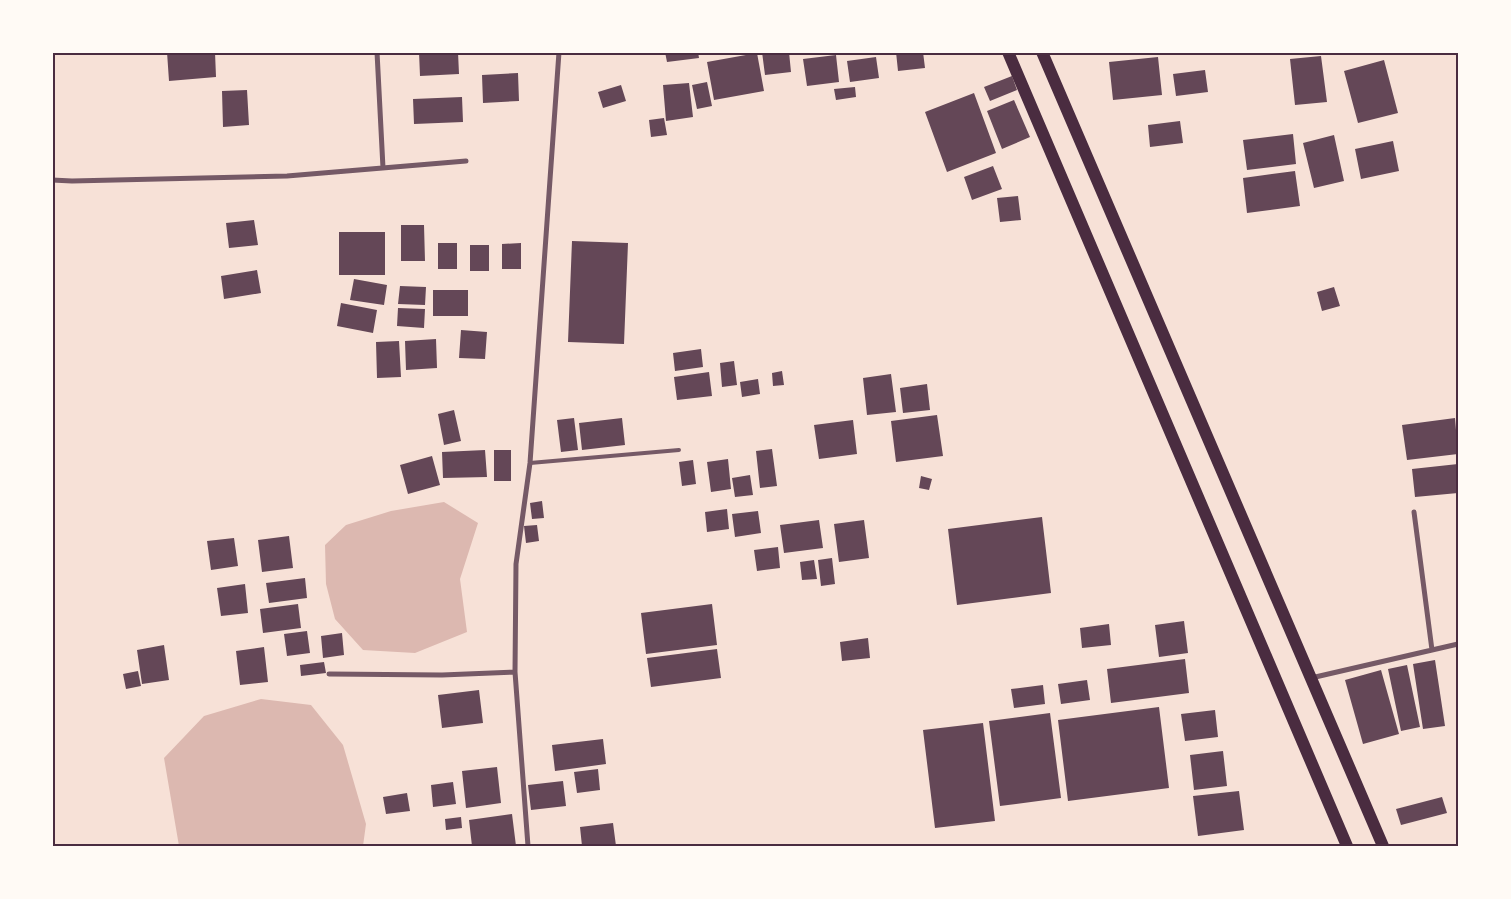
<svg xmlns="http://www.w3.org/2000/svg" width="1511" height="899" font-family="'Fira Sans Condensed',sans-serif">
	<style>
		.water { fill: #dcb8b0 }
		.building { fill: #644757 }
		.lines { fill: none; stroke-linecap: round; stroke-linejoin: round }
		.service { stroke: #755966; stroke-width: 4 }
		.minor { stroke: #755966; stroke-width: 5 }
		.primary { stroke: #4a2c40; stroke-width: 12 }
		.neatline { fill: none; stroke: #4a2c40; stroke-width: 2 }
	</style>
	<rect width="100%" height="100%" fill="#f7e1d7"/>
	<path class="water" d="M 444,502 L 478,523 L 460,579 L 467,632 L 415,653 L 363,650 L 335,619 L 326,584 L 325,545 L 346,525 L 391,511 Z
		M 261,699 L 311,705 L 343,745 L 366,824 L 363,846 L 179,846 L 164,758 L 204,716 Z"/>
	<path class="building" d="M 167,52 L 215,52 L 216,77 L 169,81 Z
		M 419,52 L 458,52 L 459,74 L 420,76 Z
		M 665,52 L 698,52 L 699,58 L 667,62 Z
		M 762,52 L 789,52 L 791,72 L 765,75 Z
		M 896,52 L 923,52 L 925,68 L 898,71 Z
		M 757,53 L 764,91 L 714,100 L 707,62 Z
		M 836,55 L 839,82 L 807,86 L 803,59 Z
		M 1321,56 L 1327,102 L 1295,105 L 1290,59 Z
		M 876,57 L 879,78 L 850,82 L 847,61 Z
		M 1158,57 L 1162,95 L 1113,100 L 1109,62 Z
		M 1384,60 L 1398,113 L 1358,123 L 1344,71 Z
		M 1205,70 L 1208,92 L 1176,96 L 1173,74 Z
		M 518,73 L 519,101 L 483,103 L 482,75 Z
		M 1012,76 L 1017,90 L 990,101 L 984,87 Z
		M 707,82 L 712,106 L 697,109 L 692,85 Z
		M 689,83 L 693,117 L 666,121 L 663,85 Z
		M 621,85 L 626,101 L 603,108 L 598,92 Z
		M 855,87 L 856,97 L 836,100 L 834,89 Z
		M 247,90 L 249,125 L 223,127 L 222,91 Z
		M 974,93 L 996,153 L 947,172 L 925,112 Z
		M 462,97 L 463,122 L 414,124 L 413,99 Z
		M 1014,100 L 1030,137 L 1002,149 L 987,111 Z
		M 664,118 L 667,135 L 651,137 L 649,120 Z
		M 1180,121 L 1183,143 L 1150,147 L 1148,125 Z
		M 1293,134 L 1296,164 L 1247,170 L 1243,140 Z
		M 1334,135 L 1344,181 L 1314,188 L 1303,143 Z
		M 1393,141 L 1399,171 L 1361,179 L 1355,149 Z
		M 993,166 L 1002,189 L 972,200 L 964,177 Z
		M 1295,171 L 1300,206 L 1247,213 L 1243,178 Z
		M 1018,196 L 1021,220 L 1000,222 L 997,198 Z
		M 254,220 L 258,245 L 229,248 L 226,223 Z
		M 401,225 L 424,225 L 425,261 L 401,261 Z
		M 339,232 L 385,232 L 385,275 L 339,275 Z
		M 572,241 L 628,243 L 624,344 L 568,342 Z
		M 438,243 L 457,243 L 457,269 L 438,269 Z
		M 521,243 L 521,269 L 502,269 L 502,244 Z
		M 470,245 L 489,245 L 489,271 L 470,271 Z
		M 257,270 L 261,293 L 224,299 L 221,276 Z
		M 354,279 L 387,285 L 384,305 L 350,300 Z
		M 400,286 L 426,287 L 425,305 L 398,304 Z
		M 1334,287 L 1340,306 L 1322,311 L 1317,292 Z
		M 433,290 L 468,290 L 468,316 L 433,316 Z
		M 341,303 L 377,310 L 373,333 L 337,326 Z
		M 398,308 L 425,309 L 424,328 L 397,326 Z
		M 461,330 L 487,332 L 485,359 L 459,358 Z
		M 436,339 L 437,368 L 406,370 L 405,341 Z
		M 399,341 L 401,377 L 377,378 L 376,342 Z
		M 701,349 L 703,367 L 675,371 L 673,353 Z
		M 734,361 L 737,385 L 722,387 L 720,363 Z
		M 782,371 L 784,385 L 773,386 L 772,373 Z
		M 709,372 L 712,396 L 677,400 L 674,377 Z
		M 891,374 L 896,412 L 867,415 L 863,378 Z
		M 758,379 L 760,394 L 742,397 L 740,382 Z
		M 927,384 L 930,410 L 903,413 L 900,388 Z
		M 454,410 L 461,441 L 444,445 L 438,414 Z
		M 937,415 L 943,456 L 896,462 L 891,421 Z
		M 574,418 L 578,450 L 561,452 L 557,420 Z
		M 622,418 L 625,445 L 582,450 L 579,423 Z
		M 1455,418 L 1458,454 L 1407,460 L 1402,425 Z
		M 853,420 L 857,454 L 819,459 L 814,425 Z
		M 772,449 L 777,486 L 760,488 L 756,451 Z
		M 485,450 L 487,477 L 443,478 L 442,452 Z
		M 494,450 L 511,450 L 511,481 L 494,481 Z
		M 432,456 L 440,485 L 408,494 L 400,465 Z
		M 728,459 L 731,489 L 711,492 L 707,462 Z
		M 693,460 L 696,484 L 682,486 L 679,462 Z
		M 1458,464 L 1458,493 L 1415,497 L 1412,469 Z
		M 750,475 L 753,495 L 735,497 L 732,478 Z
		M 921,476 L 932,479 L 929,490 L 919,488 Z
		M 542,501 L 544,518 L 532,519 L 530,503 Z
		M 727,509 L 729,529 L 707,532 L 705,512 Z
		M 758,511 L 761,533 L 735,537 L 732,514 Z
		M 1042,517 L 1051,593 L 957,605 L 948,529 Z
		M 819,520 L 823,548 L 784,553 L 780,525 Z
		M 864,520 L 869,558 L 839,562 L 834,524 Z
		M 537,525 L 539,541 L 526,543 L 524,526 Z
		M 289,536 L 293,568 L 262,572 L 258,540 Z
		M 234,538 L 238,566 L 211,570 L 207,541 Z
		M 778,547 L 780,568 L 757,571 L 754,550 Z
		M 832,558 L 835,584 L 821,586 L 818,560 Z
		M 814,560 L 817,579 L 802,580 L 800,562 Z
		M 305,578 L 307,598 L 269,603 L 266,583 Z
		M 245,584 L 248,613 L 221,616 L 217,588 Z
		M 298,604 L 301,628 L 263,633 L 260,609 Z
		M 712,604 L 717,645 L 646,654 L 641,613 Z
		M 1184,621 L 1188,653 L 1159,657 L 1155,625 Z
		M 1109,624 L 1111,645 L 1082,648 L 1080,628 Z
		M 307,631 L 310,653 L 287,656 L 284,634 Z
		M 342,633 L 344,655 L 323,658 L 321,636 Z
		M 868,638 L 870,658 L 842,661 L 840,642 Z
		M 164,645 L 169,680 L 142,684 L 137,650 Z
		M 264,647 L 268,682 L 240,685 L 236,651 Z
		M 717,649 L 721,678 L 651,687 L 647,658 Z
		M 1185,659 L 1189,693 L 1111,703 L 1107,669 Z
		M 1435,660 L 1445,726 L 1423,729 L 1413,664 Z
		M 324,662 L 326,673 L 301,676 L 300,665 Z
		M 1407,665 L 1420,727 L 1401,731 L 1388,669 Z
		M 1381,670 L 1399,734 L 1363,744 L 1345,680 Z
		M 138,671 L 141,686 L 126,689 L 123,674 Z
		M 1087,680 L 1090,700 L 1061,704 L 1058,684 Z
		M 1043,685 L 1045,704 L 1014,708 L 1011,689 Z
		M 479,690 L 483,723 L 442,728 L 438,695 Z
		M 1159,707 L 1169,788 L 1068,801 L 1058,720 Z
		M 1215,710 L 1218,737 L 1185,741 L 1181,714 Z
		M 1050,713 L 1061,798 L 1000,806 L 989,721 Z
		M 983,723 L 995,821 L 935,828 L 923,730 Z
		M 603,739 L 606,764 L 555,771 L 552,745 Z
		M 1223,751 L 1227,786 L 1194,790 L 1190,755 Z
		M 497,767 L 501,803 L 466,808 L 462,771 Z
		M 598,769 L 600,790 L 577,793 L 574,772 Z
		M 563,781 L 566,806 L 531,810 L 528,785 Z
		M 453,782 L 456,804 L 433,807 L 431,785 Z
		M 1239,791 L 1244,830 L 1198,836 L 1193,796 Z
		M 407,793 L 410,811 L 386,814 L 383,797 Z
		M 1442,797 L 1447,813 L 1401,825 L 1396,809 Z
		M 512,814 L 516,846 L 472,846 L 469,820 Z
		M 461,817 L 462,828 L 446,830 L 445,819 Z
		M 613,823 L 616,846 L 582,846 L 580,827 Z"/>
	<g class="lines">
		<path class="service" d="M 530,463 L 679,450"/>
		<path class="minor" d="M 377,52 L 383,168
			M 52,180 L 72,181 L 287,176 L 466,161
			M 1414,512 L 1432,650
			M 329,674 L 442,675 L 515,672
			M 1311,678 L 1458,644
			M 528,846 L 515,672 L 516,564 L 530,463 L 559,52"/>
		<path class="primary" d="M 1008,52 L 1347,846
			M 1042,52 L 1383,846"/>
	</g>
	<rect width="1511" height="899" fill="none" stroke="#fffaf5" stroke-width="108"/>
	<rect x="54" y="54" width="1403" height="791" class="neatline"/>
</svg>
